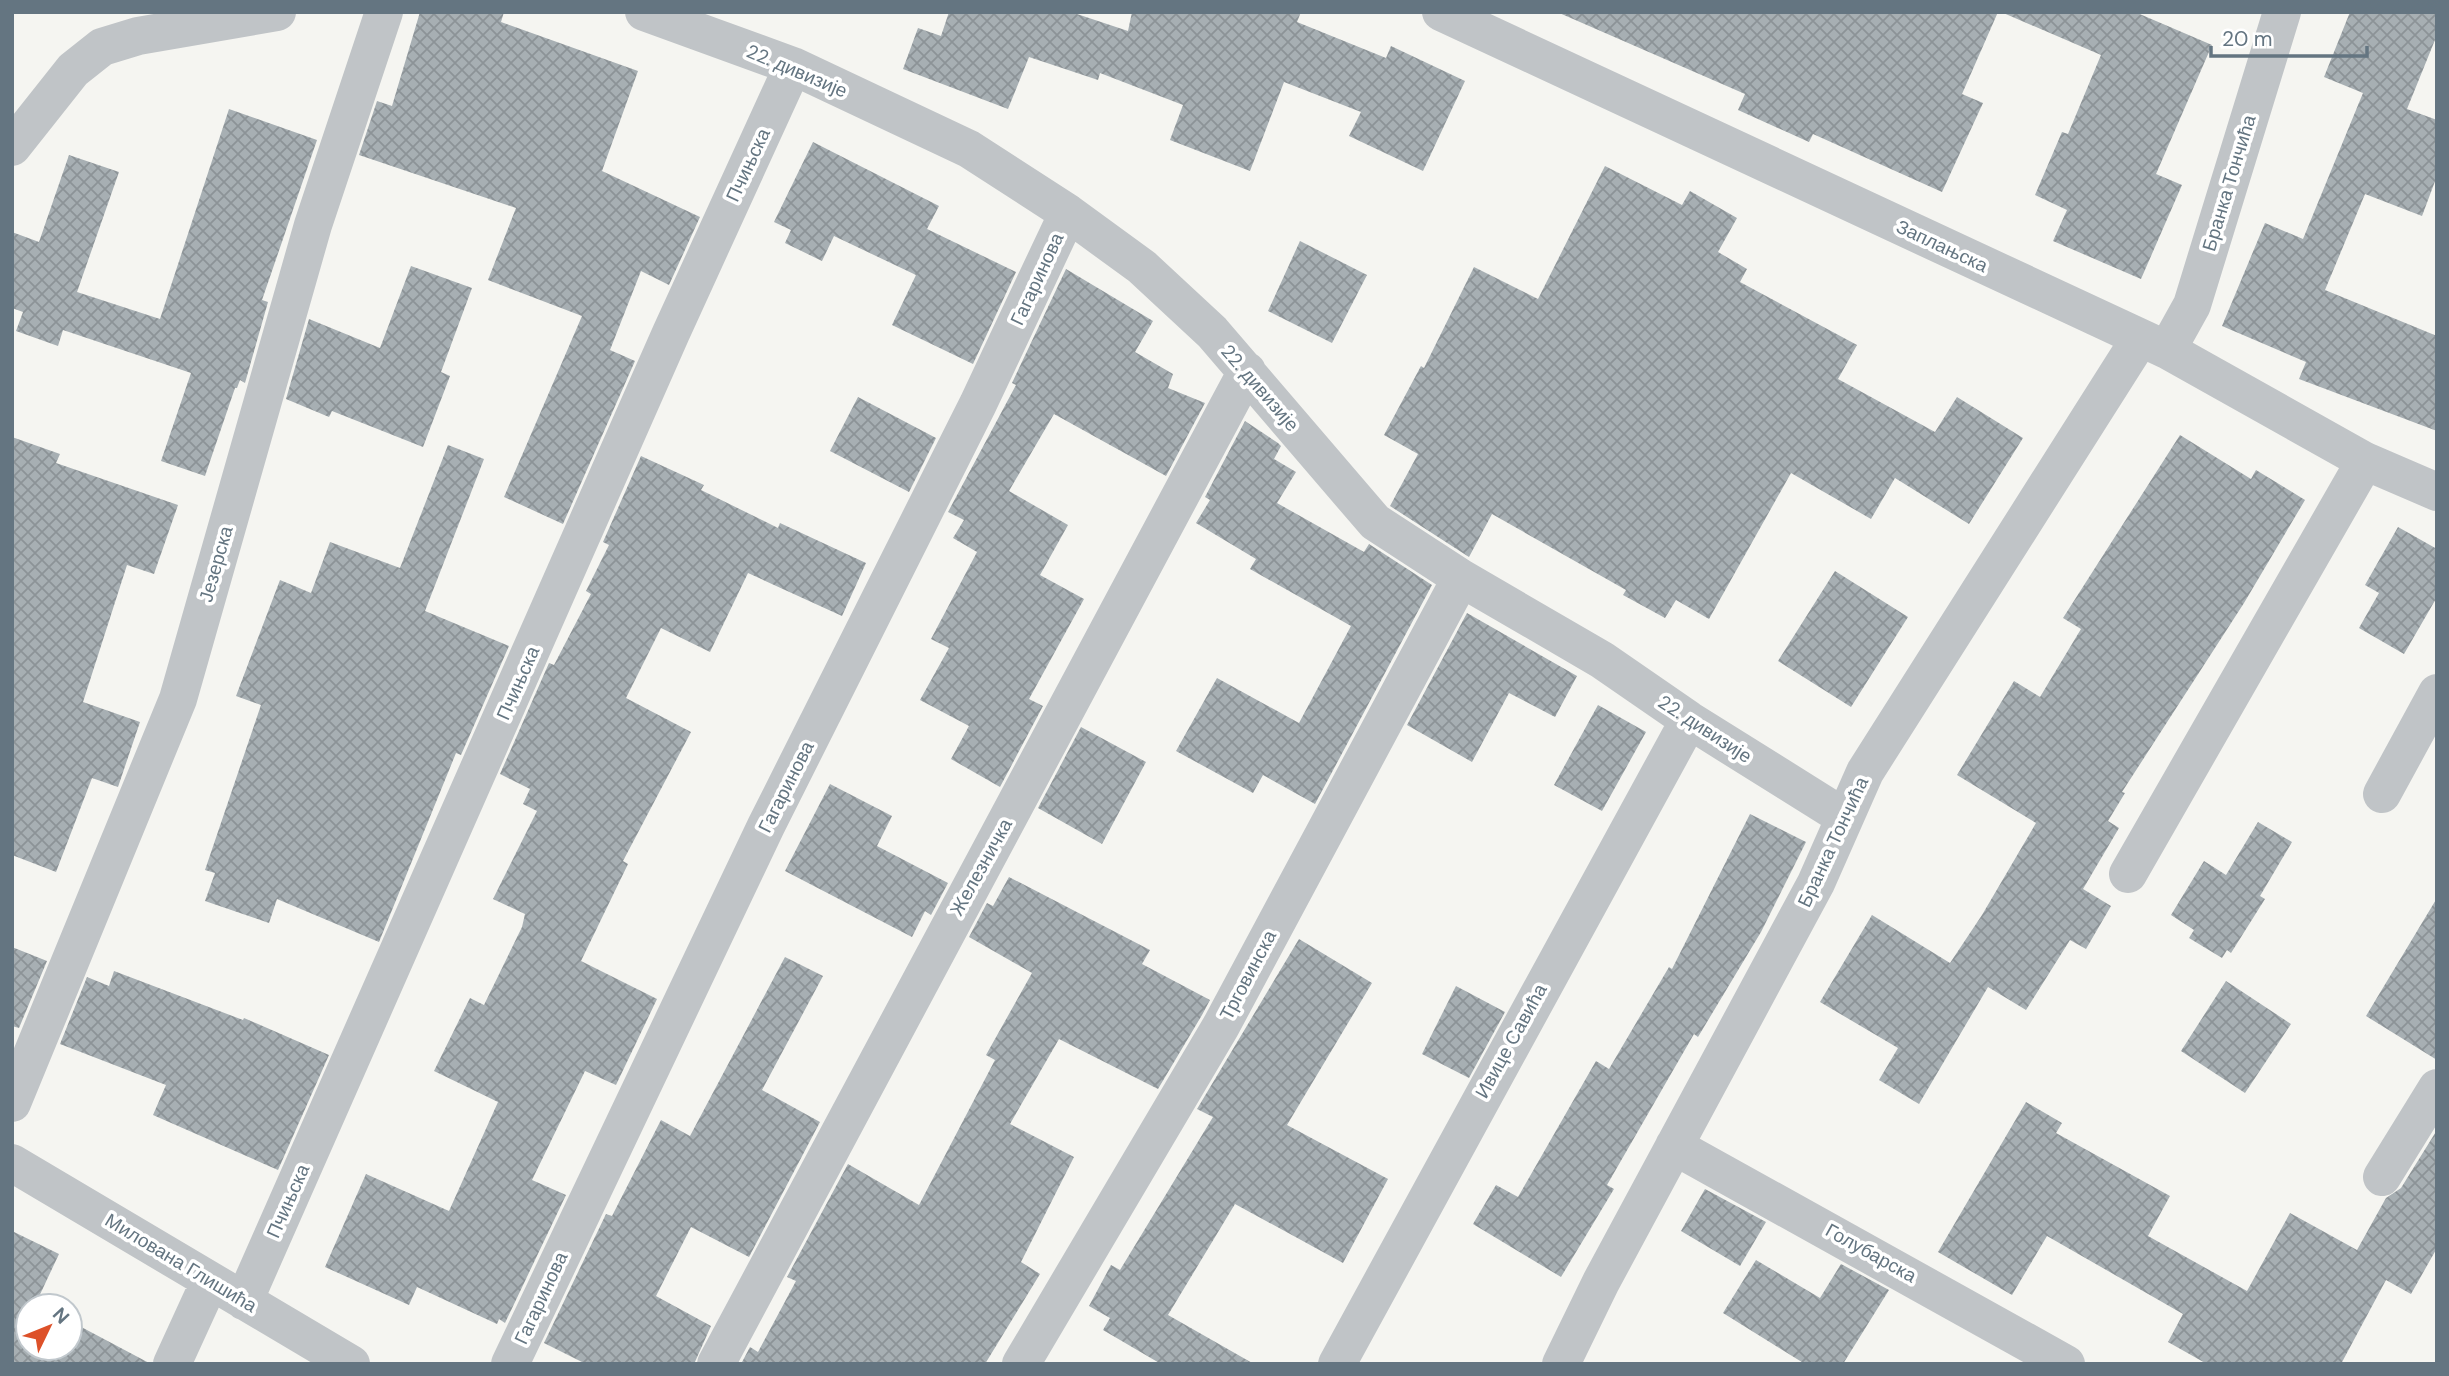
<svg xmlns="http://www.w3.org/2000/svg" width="2449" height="1376" font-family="'DM Sans',sans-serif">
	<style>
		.building { fill: url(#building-cross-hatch) }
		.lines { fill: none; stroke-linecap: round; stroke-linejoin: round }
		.minor { stroke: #c0c4c7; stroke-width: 38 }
		.labels { text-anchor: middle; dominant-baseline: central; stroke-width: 7; stroke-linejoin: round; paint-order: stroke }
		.street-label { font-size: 19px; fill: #647581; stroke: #fff }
	</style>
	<defs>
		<pattern id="building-cross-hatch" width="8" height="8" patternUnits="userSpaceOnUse" patternTransform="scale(1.75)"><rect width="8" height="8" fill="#a7afb3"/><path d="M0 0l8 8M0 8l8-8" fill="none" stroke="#8c9397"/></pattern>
	</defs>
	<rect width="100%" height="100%" fill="#f5f5f1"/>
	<path class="building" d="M 420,12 L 504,12 L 501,22 L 638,71 L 602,171 L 700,217 L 669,285 L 641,271 L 610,350 L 635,361 L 563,524 L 504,497 L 582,316 L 488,280 L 516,208 L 359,155 L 377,101 L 392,106 Z
		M 949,12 L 1071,12 L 1128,31 L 1132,12 L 1301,12 L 1297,22 L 1386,58 L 1391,46 L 1465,81 L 1423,171 L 1349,136 L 1361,112 L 1284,82 L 1250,171 L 1170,140 L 1183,105 L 1100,73 L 1098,80 L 1029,57 L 1008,109 L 903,69 L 918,28 L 941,36 Z
		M 1557,12 L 1998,12 L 1962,94 L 1983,103 L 1942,192 L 1813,134 L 1809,142 L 1738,110 L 1745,94 Z
		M 2001,12 L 2135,12 L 2212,45 L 2156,174 L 2182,185 L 2141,279 L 2053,241 L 2067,210 L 2035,195 L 2062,132 L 2068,134 L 2101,55 Z
		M 2350,12 L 2437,12 L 2437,35 L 2407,109 L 2437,120 L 2437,176 L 2422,216 L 2365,194 L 2325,290 L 2437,336 L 2437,431 L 2299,379 L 2306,362 L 2222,326 L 2265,223 L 2303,239 L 2363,93 L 2324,77 Z
		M 229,109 L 317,140 L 262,300 L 268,302 L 245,383 L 240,380 L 237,388 L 235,388 L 205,476 L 161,461 L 191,373 L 63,330 L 58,346 L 16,331 L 23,312 L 12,308 L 12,232 L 39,242 L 69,155 L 119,172 L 77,292 L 160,319 Z
		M 813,142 L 939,206 L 927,229 L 1016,272 L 973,364 L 892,325 L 916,275 L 834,236 L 822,261 L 785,243 L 791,230 L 774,222 Z
		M 1605,166 L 1682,205 L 1690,191 L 1737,218 L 1718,252 L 1747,269 L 1740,282 L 1857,345 L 1838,379 L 1935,432 L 1957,397 L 2023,438 L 1969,524 L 1895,478 L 1871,519 L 1791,473 L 1709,619 L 1676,600 L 1665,618 L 1623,595 L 1626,590 L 1492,514 L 1469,557 L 1390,506 L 1418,454 L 1384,435 L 1421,366 L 1424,368 L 1474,267 L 1538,299 Z
		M 1300,241 L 1367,275 L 1332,343 L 1268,311 Z
		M 411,266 L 472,288 L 441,372 L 450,376 L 423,447 L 332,411 L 329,417 L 286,399 L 309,319 L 380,348 Z
		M 1066,269 L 1153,321 L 1135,352 L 1173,374 L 1168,388 L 1205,403 L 1166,476 L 1054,414 L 1009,491 L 1068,525 L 1040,575 L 1084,599 L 1029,699 L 1043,706 L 1000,787 L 951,759 L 969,726 L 920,700 L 949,648 L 931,639 L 977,552 L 953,538 L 964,520 L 948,512 L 1016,385 L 1012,383 Z
		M 858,397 L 936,438 L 909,492 L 830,451 Z
		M 1245,421 L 1278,443 L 1281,446 L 1274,459 L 1296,472 L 1277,503 L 1364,552 L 1369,544 L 1432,585 L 1315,804 L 1263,775 L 1253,793 L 1176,751 L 1217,678 L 1299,723 L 1351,626 L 1250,569 L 1256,559 L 1196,523 L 1210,500 L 1205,497 Z
		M 2180,435 L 2251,479 L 2256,470 L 2305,500 L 2244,603 L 2122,792 L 2125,793 L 2108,821 L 2119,828 L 2083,889 L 2111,906 L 2086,949 L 2070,940 L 2026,1010 L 1988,987 L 1919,1104 L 1879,1080 L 1898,1048 L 1820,1002 L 1872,915 L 1950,963 L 1982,915 L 2036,823 L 1957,775 L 2014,681 L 2040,697 L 2081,629 L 2063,618 Z
		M 12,437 L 60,454 L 56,463 L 178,505 L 154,574 L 127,565 L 83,702 L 140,722 L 118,787 L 92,778 L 56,872 L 12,855 Z
		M 448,445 L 484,459 L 425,611 L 509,646 L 461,755 L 456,753 L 379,942 L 277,899 L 269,923 L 205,901 L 215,873 L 205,870 L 261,705 L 236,696 L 280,580 L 311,593 L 330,542 L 400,568 Z
		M 641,456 L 704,485 L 701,490 L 778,528 L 780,523 L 866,563 L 842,616 L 748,573 L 710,652 L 661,628 L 626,698 L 691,732 L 623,861 L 628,864 L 581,961 L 657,999 L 616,1085 L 585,1071 L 532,1180 L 566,1195 L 505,1323 L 499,1319 L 497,1324 L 417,1287 L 409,1305 L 325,1267 L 366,1174 L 449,1211 L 498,1102 L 434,1071 L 470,998 L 484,1005 L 522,927 L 525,914 L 493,899 L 537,811 L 523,804 L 530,789 L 500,774 L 549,663 L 554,665 L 591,594 L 586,591 L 609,545 L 603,542 Z
		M 2398,527 L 2437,549 L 2437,597 L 2404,654 L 2359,628 L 2379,593 L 2365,585 Z
		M 1835,571 L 1908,617 L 1851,707 L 1778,661 Z
		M 1467,613 L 1577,676 L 1555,717 L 1509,693 L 1472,762 L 1407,725 Z
		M 1598,705 L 1646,732 L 1602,811 L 1554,785 Z
		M 1081,727 L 1146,762 L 1102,844 L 1038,808 Z
		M 830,784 L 892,816 L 877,846 L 948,883 L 931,915 L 925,911 L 912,937 L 785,871 Z
		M 1750,814 L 1806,842 L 1761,932 L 1698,1037 L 1694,1034 L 1607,1185 L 1614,1189 L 1561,1277 L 1473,1224 L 1496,1185 L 1518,1197 L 1596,1061 L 1609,1069 L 1669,967 L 1672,969 Z
		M 2258,822 L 2292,842 L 2260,896 L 2265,899 L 2231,953 L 2227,950 L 2222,958 L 2189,938 L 2194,930 L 2171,915 L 2204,861 L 2226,875 Z
		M 1009,877 L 1150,950 L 1142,964 L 1210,1000 L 1202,1015 L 1158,1089 L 1059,1039 L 1010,1124 L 1074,1157 L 1021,1262 L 1040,1274 L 985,1364 L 741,1364 L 750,1347 L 758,1352 L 796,1281 L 787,1277 L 848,1164 L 919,1205 L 995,1060 L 986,1055 L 1032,973 L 969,937 L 987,903 L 993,906 Z
		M 2437,898 L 2437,1060 L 2366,1016 Z
		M 1299,939 L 1372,983 L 1287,1125 L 1388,1179 L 1343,1263 L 1235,1204 L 1168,1315 L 1254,1364 L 1161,1364 L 1103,1330 L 1110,1318 L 1089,1306 L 1111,1265 L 1120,1270 L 1213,1117 L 1197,1109 Z
		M 12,947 L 47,961 L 19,1028 L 12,1026 Z
		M 785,957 L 823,976 L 762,1090 L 820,1122 L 749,1257 L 691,1227 L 656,1296 L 711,1326 L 694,1364 L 586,1364 L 544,1343 L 606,1214 L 612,1216 L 661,1120 L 690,1136 Z
		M 114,971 L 243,1020 L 244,1018 L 329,1055 L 278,1170 L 153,1115 L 166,1085 L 60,1044 L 87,977 L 109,986 Z
		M 2226,981 L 2291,1024 L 2245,1093 L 2181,1051 Z
		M 1456,986 L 1505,1012 L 1469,1078 L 1422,1054 Z
		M 2026,1102 L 2062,1123 L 2056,1133 L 2170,1196 L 2148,1236 L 2247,1291 L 2290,1213 L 2357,1250 L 2386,1198 L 2401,1188 L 2437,1130 L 2437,1248 L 2411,1294 L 2386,1280 L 2341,1364 L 2207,1364 L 2168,1342 L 2183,1314 L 2047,1236 L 2012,1295 L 1938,1252 Z
		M 1705,1189 L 1766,1222 L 1740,1266 L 1681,1231 Z
		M 12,1231 L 59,1254 L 36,1303 L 41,1306 L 28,1306 L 28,1348 L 70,1348 L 70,1321 L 151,1364 L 12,1364 Z
		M 1756,1260 L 1820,1298 L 1841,1264 L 1889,1290 L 1843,1364 L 1805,1364 L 1723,1313 Z"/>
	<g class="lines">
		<path class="minor" d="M 644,12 L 793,66 L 969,149 L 1068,213 L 1142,267 L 1212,332 L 1375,522 L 1461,578 L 1602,660 L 1689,720 L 1844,817
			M 1441,12 L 2167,350 L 2365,461 L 2437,492
			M 12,147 L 73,70 L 102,47 L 138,36 L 277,12
			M 2167,350 L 2192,305 L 2282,12
			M 2382,794 L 2437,693
			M 2128,874 L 2365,461
			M 12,1103 L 178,699 L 313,225 L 384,12
			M 1674,1146 L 2066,1364
			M 12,1163 L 351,1364
			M 2382,1177 L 2437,1088
			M 244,1301 L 671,333 L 793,66
			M 172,1364 L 210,1281
			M 510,1364 L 766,826 L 978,404 L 1068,213
			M 716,1364 L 1247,371
			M 1021,1364 L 1221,1026 L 1461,578
			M 1337,1364 L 1689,720
			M 1561,1364 L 1601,1282 L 1816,883 L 1865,772 L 2139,340"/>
	</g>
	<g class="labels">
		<g class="street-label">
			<text transform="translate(797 71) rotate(23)">22. дивизије</text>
			<text transform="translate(748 165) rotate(-65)">Пчињска</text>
			<text transform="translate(2229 183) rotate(-73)">Бранка Тончића</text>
			<text transform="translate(1942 246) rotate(25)">Заплањска</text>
			<text transform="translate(1037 279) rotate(-65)">Гагаринова</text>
			<text transform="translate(1260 388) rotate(49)">22. дивизије</text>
			<text transform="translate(216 564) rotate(-74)">Језерска</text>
			<text transform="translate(518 683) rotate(-66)">Пчињска</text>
			<text transform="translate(1705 729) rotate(33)">22. дивизије</text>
			<text transform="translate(786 787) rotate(-63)">Гагаринова</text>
			<text transform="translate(1833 842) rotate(-65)">Бранка Тончића</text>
			<text transform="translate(981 867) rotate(-61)">Железничка</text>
			<text transform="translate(1248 975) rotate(-62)">Трговинска</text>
			<text transform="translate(1511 1041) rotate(-61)">Ивице Савића</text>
			<text transform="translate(288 1201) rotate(-66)">Пчињска</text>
			<text transform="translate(1871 1253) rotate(29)">Голубарска</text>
			<text transform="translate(181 1263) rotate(31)">Милована Глишића</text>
			<text transform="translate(541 1298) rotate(-65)">Гагаринова</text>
		</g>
	</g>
	<rect width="2449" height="1376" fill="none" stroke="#647581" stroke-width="28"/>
	<g transform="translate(49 1327) rotate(47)"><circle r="33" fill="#ffffff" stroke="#c1c8cd" stroke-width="2"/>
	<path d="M0-5L12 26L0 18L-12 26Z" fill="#dd5129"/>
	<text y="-10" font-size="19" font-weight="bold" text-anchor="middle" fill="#647581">N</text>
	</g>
	<path d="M2211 46v10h156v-10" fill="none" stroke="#647581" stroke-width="3.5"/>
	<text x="2222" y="46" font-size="21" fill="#647581" stroke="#ffffff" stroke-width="5" paint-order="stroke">20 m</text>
</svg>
